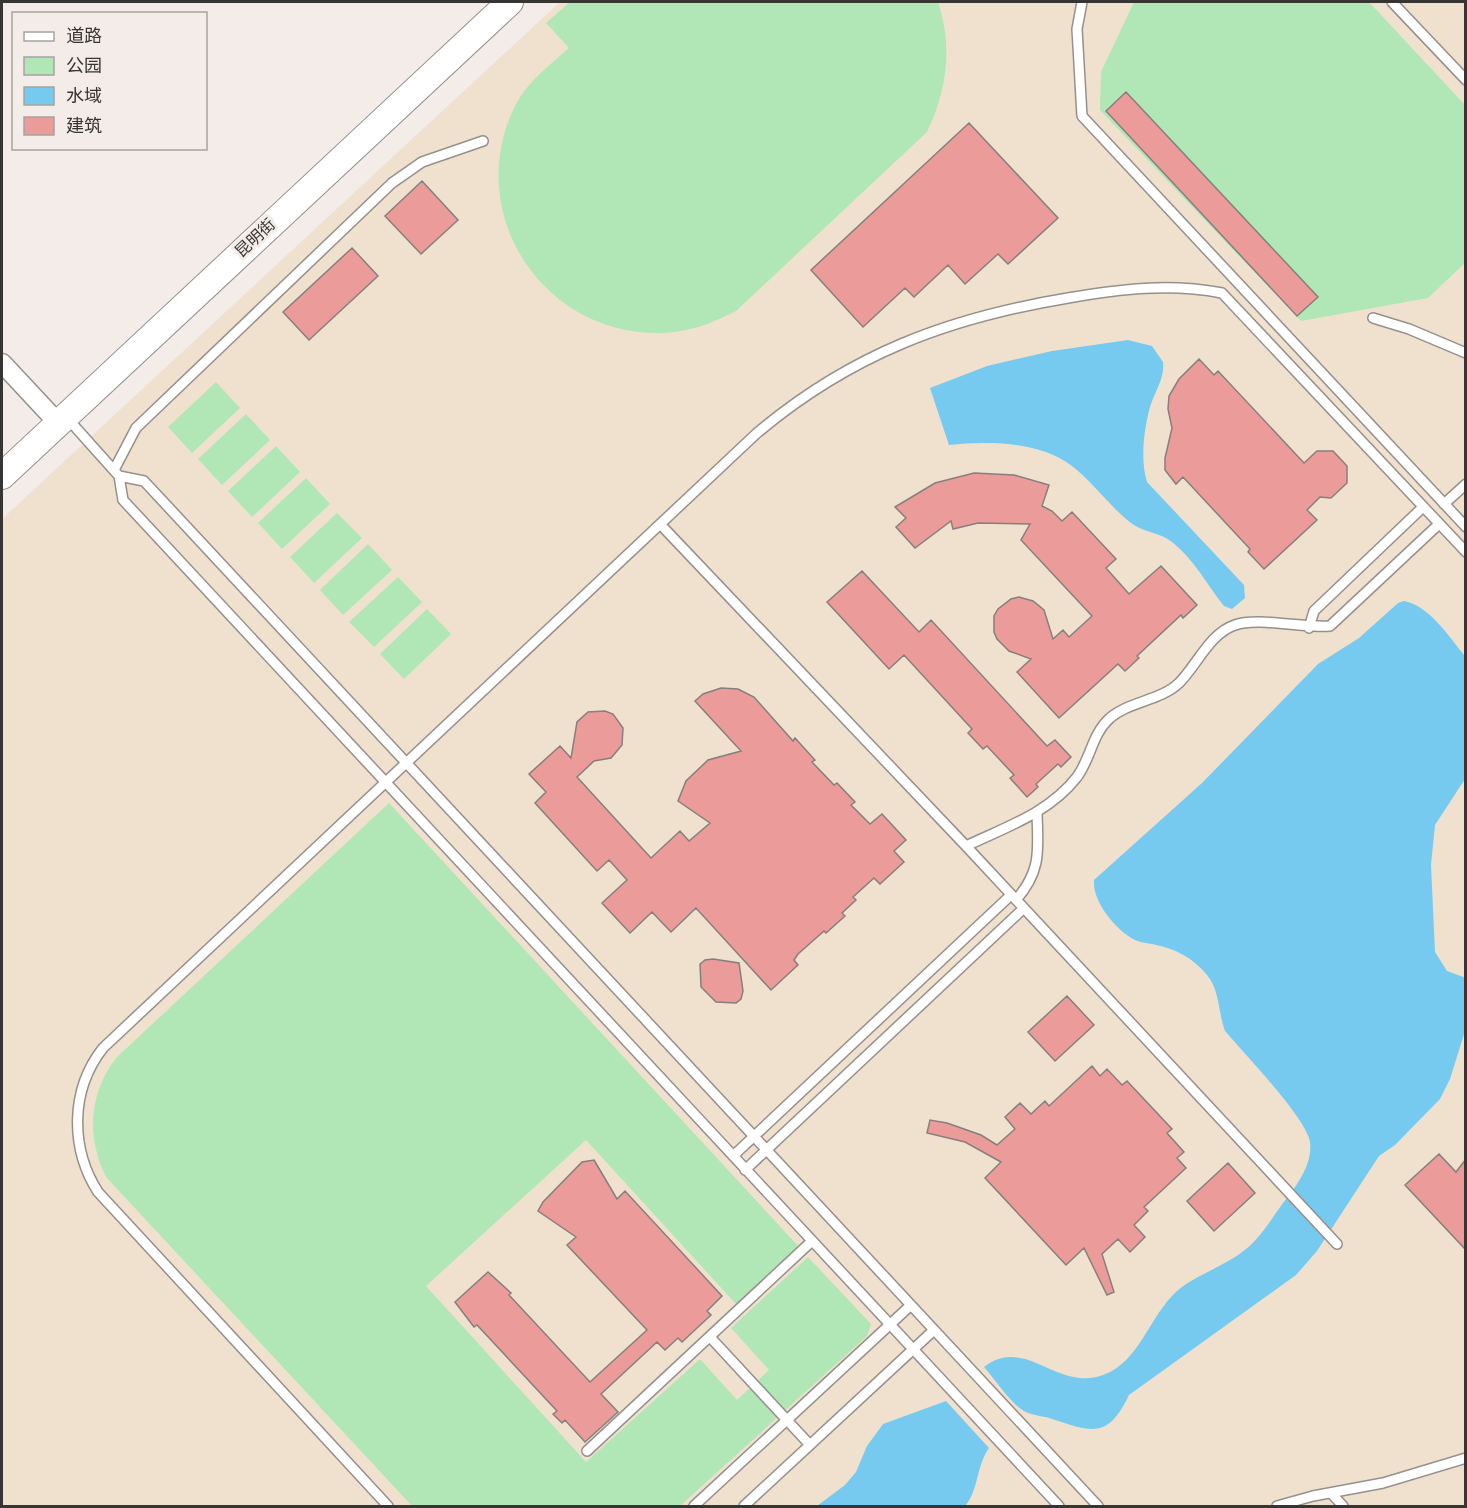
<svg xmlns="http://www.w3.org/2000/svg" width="1467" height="1508" font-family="Overpass,'Noto Sans SC',sans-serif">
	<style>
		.education { fill: #f0e1cf }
		.green { fill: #b1e6b7 }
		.water { fill: #77caef }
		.building { fill: #eb9b99; stroke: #867f7e; stroke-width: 1.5 }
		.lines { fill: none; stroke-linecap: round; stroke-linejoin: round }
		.lane-casing { stroke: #96908c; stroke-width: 12 }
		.street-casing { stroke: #96908c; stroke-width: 21 }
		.secondary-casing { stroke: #96908c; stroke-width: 28 }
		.lane { stroke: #fff; stroke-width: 9 }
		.street { stroke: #fff; stroke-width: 18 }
		.secondary { stroke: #fff; stroke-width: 26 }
		.labels { text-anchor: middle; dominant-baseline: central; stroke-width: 6; stroke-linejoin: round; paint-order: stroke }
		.street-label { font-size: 16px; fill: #373533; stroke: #f3ece8 }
	</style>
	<rect width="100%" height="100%" fill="#f3ece8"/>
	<path class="education" d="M 560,2 L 1465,2 L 1465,1506 L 2,1506 L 2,519 Z"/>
	<path class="green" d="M 570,2 L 938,2 C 953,47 947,90 927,132 L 736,311 C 713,323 689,332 663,333 C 543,337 461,212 516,104 C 528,81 550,65 569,48 L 546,23 Z
		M 1134,2 L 1369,2 L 1465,105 L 1465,263 L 1428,298 L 1301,321 L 1100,110 L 1101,72 Z
		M 216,382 L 240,408 L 192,453 L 168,427 Z
		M 246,414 L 270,440 L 222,485 L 198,459 Z
		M 276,446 L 300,472 L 252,517 L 228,491 Z
		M 306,478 L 330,504 L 282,549 L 258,523 Z
		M 337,513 L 362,538 L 314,583 L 290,557 Z
		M 368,544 L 392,570 L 343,615 L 320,590 Z
		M 398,577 L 422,602 L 374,647 L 349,622 Z
		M 427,609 L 451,634 L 404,679 L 380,654 Z
		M 389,803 L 799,1247 L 736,1304 L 586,1140 L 426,1286 L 586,1462 L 700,1359 L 737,1400 L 769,1370 L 731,1328 L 808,1257 L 871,1324 L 867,1336 L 680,1506 L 412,1506 L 106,1177 C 86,1136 89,1094 116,1058 Z"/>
	<path class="water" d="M 1128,340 L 1152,346 L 1163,362 C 1165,378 1155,391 1150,407 C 1144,429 1140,460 1147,482 L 1244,585 L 1245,598 L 1232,609 L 1224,606 C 1207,585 1194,559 1172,542 C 1160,532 1144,533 1131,523 C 1110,507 1094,483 1072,466 C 1039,441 989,441 949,445 L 930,388 L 987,366 L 1052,351 Z
		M 1404,601 C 1430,606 1449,637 1465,656 L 1465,779 L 1435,825 L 1431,865 L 1435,952 L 1447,971 L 1466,978 L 1465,1031 L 1450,1079 L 1440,1099 L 1395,1145 L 1379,1156 L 1317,1251 L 1296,1275 L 1129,1395 C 1109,1437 1094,1433 1055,1420 C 1046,1416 1033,1416 1024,1411 C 1011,1404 994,1378 984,1367 C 1026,1335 1056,1392 1103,1375 C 1140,1362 1149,1316 1177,1291 C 1195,1275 1226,1266 1246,1249 C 1261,1237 1272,1218 1283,1203 C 1296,1187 1313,1164 1310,1142 C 1307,1119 1243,1052 1225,1031 C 1218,1012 1220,991 1207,975 C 1193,958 1176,949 1156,945 C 1149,943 1140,943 1133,939 C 1115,929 1092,901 1094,880 L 1202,783 L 1318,664 L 1359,638 L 1398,603 Z
		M 946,1401 L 989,1448 C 976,1466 979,1490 965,1506 L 817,1506 L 845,1485 L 856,1472 L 867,1446 L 883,1424 Z"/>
	<path class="building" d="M 1126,92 L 1318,297 L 1297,316 L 1106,111 Z
		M 969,123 L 1058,218 L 1008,264 L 998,254 L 965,284 L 948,265 L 914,297 L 905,288 L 863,327 L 811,270 Z
		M 422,181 L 458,220 L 421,254 L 385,216 Z
		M 352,248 L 378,276 L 309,340 L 283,312 Z
		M 1199,359 L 1214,375 L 1218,371 L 1304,463 L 1317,451 L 1333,451 L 1347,466 L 1347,483 L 1331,498 L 1320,497 L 1307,510 L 1317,520 L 1264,569 L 1248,552 L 1250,549 L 1183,477 L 1176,484 L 1165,470 L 1165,458 L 1172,428 L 1168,409 L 1169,396 L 1179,379 Z
		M 974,473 L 1014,475 L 1049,485 L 1042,506 L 1052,511 L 1062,521 L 1072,512 L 1116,559 L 1106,568 L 1129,594 L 1161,566 L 1197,605 L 1183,618 L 1181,615 L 1137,656 L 1139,658 L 1125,671 L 1118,664 L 1059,718 L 1017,672 L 1031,659 L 1009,651 L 997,639 L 994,632 L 994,616 L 998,609 L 1011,599 L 1019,597 L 1033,601 L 1044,610 L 1053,639 L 1063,630 L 1069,637 L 1092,616 L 1021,540 L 1030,524 L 978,523 L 953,529 L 951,521 L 915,548 L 896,527 L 906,518 L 895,507 L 935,483 Z
		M 862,571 L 919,632 L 931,620 L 1047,746 L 1055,740 L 1071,757 L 1061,767 L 1058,764 L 1036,784 L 1038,787 L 1027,797 L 1010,778 L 1014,775 L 987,746 L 983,749 L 968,733 L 972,729 L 904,655 L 889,669 L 827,602 Z
		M 721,688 L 738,689 L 754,697 L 793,741 L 795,738 L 815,760 L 812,762 L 834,785 L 837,783 L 855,802 L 851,805 L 870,824 L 882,814 L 906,840 L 894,851 L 904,862 L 880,884 L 874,878 L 853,897 L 856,900 L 842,913 L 845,916 L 826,933 L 824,931 L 798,954 L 794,960 L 798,965 L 771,990 L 696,908 L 671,932 L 652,912 L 630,933 L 602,903 L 627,880 L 609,860 L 597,871 L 535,803 L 546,792 L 529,774 L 560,746 L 571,758 L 577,722 L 588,712 L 605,711 L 613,714 L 623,728 L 622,745 L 611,758 L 594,761 L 577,777 L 651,858 L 680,831 L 689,841 L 710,823 L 678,801 L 686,781 L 708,760 L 741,751 L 695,701 L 703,694 Z
		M 713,959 L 739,963 L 743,991 L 741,999 L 736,1003 L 716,1002 L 701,987 L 700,964 L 705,960 Z
		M 1067,996 L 1094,1025 L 1055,1061 L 1028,1032 Z
		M 1092,1066 L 1100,1076 L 1107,1069 L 1122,1085 L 1127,1081 L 1172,1129 L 1167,1133 L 1184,1152 L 1177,1158 L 1186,1168 L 1144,1207 L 1148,1211 L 1134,1225 L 1145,1237 L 1130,1252 L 1118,1239 L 1102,1254 L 1114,1292 L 1107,1295 L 1084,1248 L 1066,1265 L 985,1178 L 1001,1162 L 965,1142 L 927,1133 L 930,1120 L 947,1123 L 981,1135 L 997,1145 L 1015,1129 L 1005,1117 L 1020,1103 L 1031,1114 L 1045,1101 L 1049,1106 Z
		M 1439,1154 L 1456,1172 L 1466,1159 L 1466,1250 L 1405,1185 Z
		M 594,1160 L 617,1199 L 625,1191 L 722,1296 L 707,1311 L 711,1315 L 682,1342 L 678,1338 L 665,1350 L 657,1342 L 601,1394 L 618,1412 L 585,1442 L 565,1420 L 562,1423 L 553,1414 L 557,1411 L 477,1325 L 474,1327 L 455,1302 L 488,1272 L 511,1293 L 509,1295 L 590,1382 L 647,1330 L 567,1245 L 576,1237 L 538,1211 L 543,1202 L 582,1162 Z
		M 1228,1163 L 1255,1193 L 1214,1231 L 1187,1201 Z"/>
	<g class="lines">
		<g class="lane-casing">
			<path id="lane" d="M 1082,2 L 1077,29 L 1082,116 L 1466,527
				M 1392,2 L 1466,80
				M 1373,318 L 1409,329 L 1466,353
				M 68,419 L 119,476 L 123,500 L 1059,1506
				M 114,470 L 136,428 L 392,183 L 422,162 L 483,141
				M 119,476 L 144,481 L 1098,1506
				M 1444,504 L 1466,484
				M 660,524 L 966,846 L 1337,1244
				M 1309,628 L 1314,611 L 1423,507
				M 966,846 C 1006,827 1049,813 1077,777 C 1091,758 1092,734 1110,718 C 1130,701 1160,701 1179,683 C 1197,665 1210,633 1235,625 C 1257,617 1303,628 1330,626 L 1439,524
				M 1016,900 C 1042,870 1038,850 1037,813
				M 733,1156 L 1011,895
				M 745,1170 L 1024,908
				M 710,1337 L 810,1445
				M 587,1451 L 812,1241
				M 1331,1493 L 1343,1506
				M 388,1506 L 98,1192 C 70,1148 70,1090 103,1048 L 757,433 C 851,354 948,318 1068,298 C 1120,289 1169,283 1222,293 L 1466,552
				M 694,1506 L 911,1305
				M 744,1506 L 934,1330
				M 1277,1506 L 1313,1496 L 1383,1483 L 1466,1458"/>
		</g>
		<g class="street-casing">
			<path id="street" d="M 2,363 L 59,424"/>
		</g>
		<g class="secondary-casing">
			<path id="secondary" d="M 2,476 L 510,2"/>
		</g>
		<use href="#lane" class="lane"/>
		<use href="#street" class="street"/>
		<use href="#secondary" class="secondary"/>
	</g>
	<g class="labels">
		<g class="street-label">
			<text transform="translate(256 239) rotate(-43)">昆明街</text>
		</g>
	</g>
	<rect width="1467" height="1508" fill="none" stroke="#373533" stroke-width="6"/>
	<rect x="12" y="12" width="195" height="138" fill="#f3ece8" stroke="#a8a3a0" stroke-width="1.5"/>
	<rect x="24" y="32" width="30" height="9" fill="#ffffff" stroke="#a8a3a0" stroke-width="1.5"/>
	<text x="66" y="42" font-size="18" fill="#373533">道路</text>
	<rect x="24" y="57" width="30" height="18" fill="#b1e6b7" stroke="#a8a3a0" stroke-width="1.5"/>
	<text x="66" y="72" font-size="18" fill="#373533">公园</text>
	<rect x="24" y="87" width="30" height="18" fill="#77caef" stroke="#a8a3a0" stroke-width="1.5"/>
	<text x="66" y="102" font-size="18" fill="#373533">水域</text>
	<rect x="24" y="117" width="30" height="18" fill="#eb9b99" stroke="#a8a3a0" stroke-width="1.5"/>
	<text x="66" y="132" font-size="18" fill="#373533">建筑</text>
</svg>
